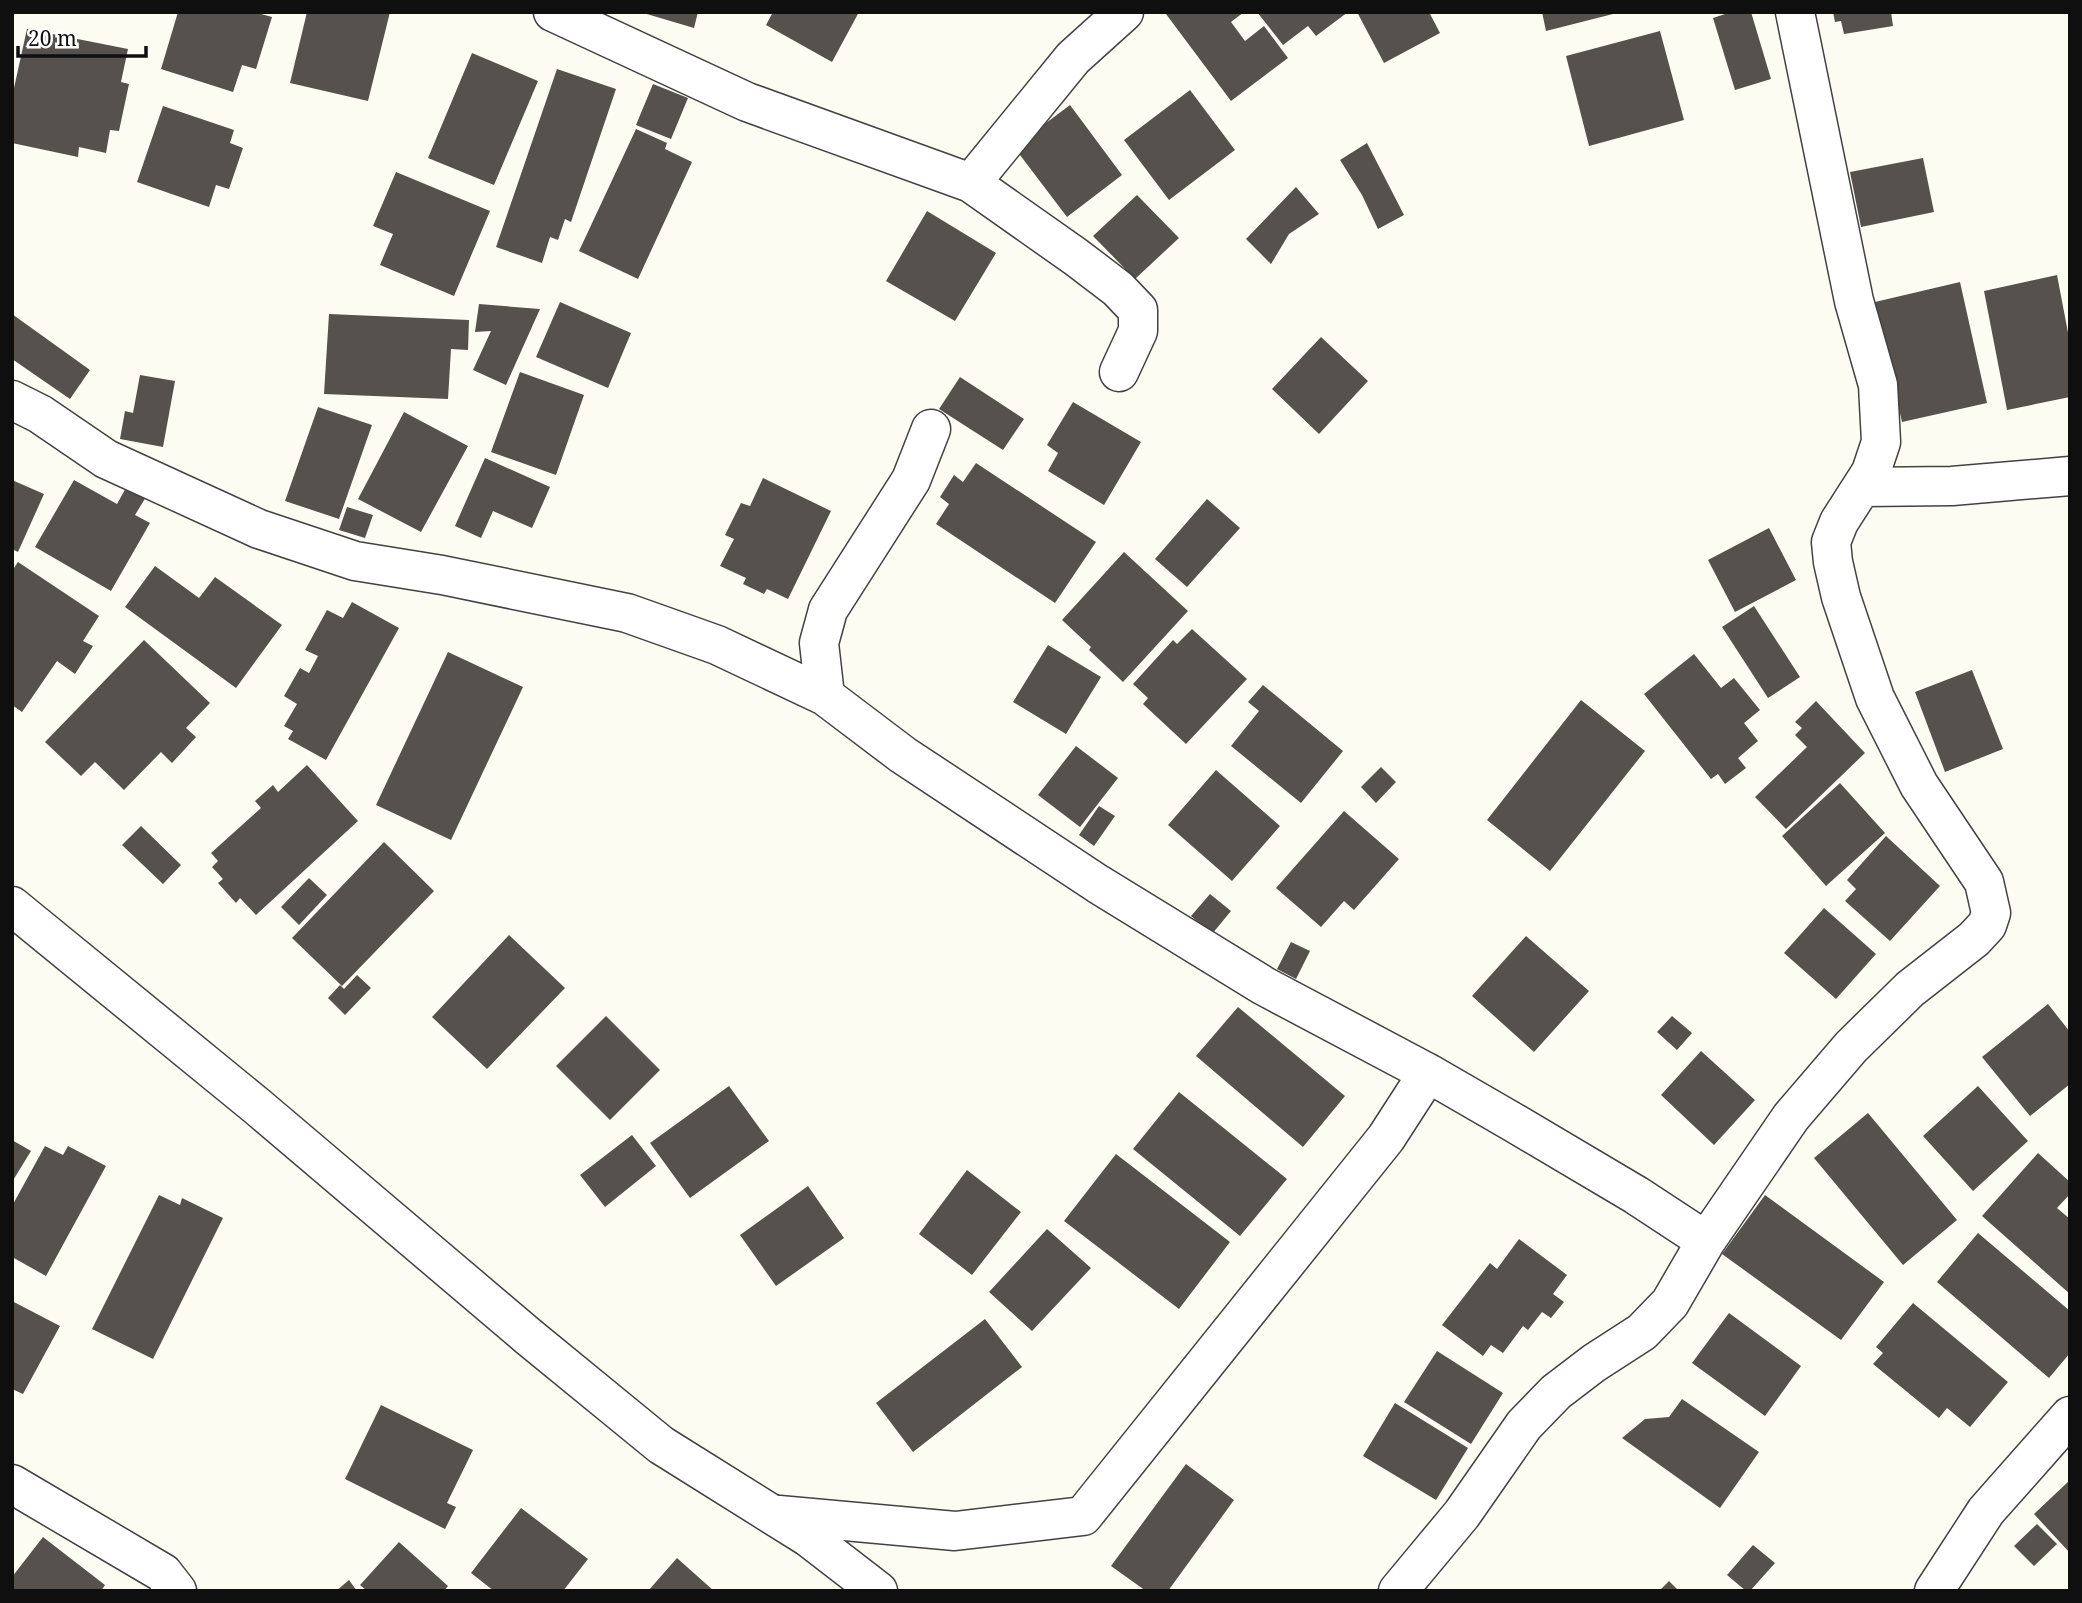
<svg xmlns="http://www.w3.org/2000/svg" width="2082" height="1603" font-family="'Noto Serif',serif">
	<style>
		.building { fill: #56514d }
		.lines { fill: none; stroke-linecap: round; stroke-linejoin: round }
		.minor-casing { stroke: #424242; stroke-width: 41 }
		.minor { stroke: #fff; stroke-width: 38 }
	</style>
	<rect width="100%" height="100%" fill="#fdfcf3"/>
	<path class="building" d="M 178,12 L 254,12 L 272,17 L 256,69 L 242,65 L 233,92 L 161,69 Z
		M 307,12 L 390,12 L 368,101 L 290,83 Z
		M 640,12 L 698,12 L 694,28 Z
		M 773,12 L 859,12 L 832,62 L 766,25 Z
		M 1169,12 L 1244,12 L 1231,22 L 1245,41 L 1264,26 L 1288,58 L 1231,101 L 1166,14 Z
		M 1257,12 L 1348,12 L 1316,36 L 1308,26 L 1283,45 Z
		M 1357,12 L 1429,12 L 1440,33 L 1384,63 Z
		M 1542,12 L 1616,12 L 1617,13 L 1546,31 Z
		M 1731,12 L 1751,12 L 1771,79 L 1735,90 L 1713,18 Z
		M 1833,12 L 1891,12 L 1893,26 L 1844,34 L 1841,21 L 1835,22 Z
		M 27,29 L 128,49 L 121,82 L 129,84 L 119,131 L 110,130 L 106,153 L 79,147 L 78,157 L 12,143 L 12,97 Z
		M 1660,31 L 1684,120 L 1589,146 L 1566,56 Z
		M 472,53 L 538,81 L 494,185 L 428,158 Z
		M 557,69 L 616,89 L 571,222 L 565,219 L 558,240 L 550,237 L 542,263 L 496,247 Z
		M 653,84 L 688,98 L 671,139 L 636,125 Z
		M 1190,90 L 1235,150 L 1169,200 L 1124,140 Z
		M 1070,105 L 1122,175 L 1067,217 L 1014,147 Z
		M 163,106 L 234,130 L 230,143 L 243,148 L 229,189 L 216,185 L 209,207 L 137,182 Z
		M 636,129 L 667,143 L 665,149 L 692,162 L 638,279 L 579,251 Z
		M 1367,143 L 1404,215 L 1378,229 L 1362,195 L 1340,160 Z
		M 1923,158 L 1934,212 L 1861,227 L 1850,172 Z
		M 396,172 L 490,211 L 454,296 L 380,265 L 393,234 L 373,226 Z
		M 1296,187 L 1319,214 L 1289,234 L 1271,264 L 1246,239 Z
		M 1137,195 L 1179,238 L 1135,279 L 1093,236 Z
		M 927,211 L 996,253 L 955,321 L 886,281 Z
		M 2057,275 L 2070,343 L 2070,397 L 2007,410 L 1984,291 Z
		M 1960,282 L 1987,403 L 1902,422 L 1875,302 Z
		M 560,302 L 631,333 L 608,388 L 536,357 Z
		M 479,304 L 540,309 L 506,385 L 473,370 L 491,331 L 475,332 Z
		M 12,314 L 90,370 L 70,399 L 12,359 Z
		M 329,314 L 469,320 L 468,350 L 451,349 L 448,399 L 324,394 Z
		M 1321,337 L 1368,381 L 1319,434 L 1272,389 Z
		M 520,372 L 584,395 L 556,475 L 491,452 Z
		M 140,375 L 175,381 L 163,447 L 120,439 L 125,411 L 133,413 Z
		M 960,377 L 1024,419 L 1003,450 L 939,409 Z
		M 1073,402 L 1141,442 L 1104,505 L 1048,471 L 1058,453 L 1047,445 Z
		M 318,407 L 372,425 L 339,519 L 285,501 Z
		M 404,412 L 468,446 L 421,532 L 358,499 Z
		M 485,458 L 550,487 L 532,528 L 493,511 L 481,538 L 455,526 Z
		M 976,463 L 1096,542 L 1055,603 L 936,524 L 949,504 L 940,497 L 954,475 L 963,482 Z
		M 763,478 L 831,511 L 788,599 L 767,589 L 764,594 L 743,584 L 746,578 L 720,566 L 734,539 L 725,535 L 741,503 L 750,506 Z
		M 12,480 L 44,494 L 18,552 L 12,549 Z
		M 74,480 L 117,504 L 127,486 L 146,497 L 135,515 L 150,523 L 111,591 L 35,547 Z
		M 1207,499 L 1240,528 L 1187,587 L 1155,559 Z
		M 347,507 L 373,515 L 365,538 L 339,530 Z
		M 1769,528 L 1796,580 L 1735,612 L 1708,560 Z
		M 1124,552 L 1188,611 L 1123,682 L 1089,650 L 1091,647 L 1062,620 Z
		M 18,562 L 99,616 L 83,641 L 93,646 L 75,674 L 57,661 L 22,712 L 12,705 L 12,571 Z
		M 155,566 L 199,598 L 215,577 L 282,625 L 236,688 L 125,607 Z
		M 352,602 L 399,628 L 326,760 L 288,739 L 293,731 L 284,726 L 297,704 L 284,696 L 300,668 L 309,673 L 318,656 L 305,650 L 327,610 L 343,618 Z
		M 1754,606 L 1800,677 L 1768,698 L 1722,627 Z
		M 1192,629 L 1247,679 L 1186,744 L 1143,704 L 1148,698 L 1133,684 L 1173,640 L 1177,644 Z
		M 144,640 L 210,703 L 186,728 L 196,737 L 172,763 L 161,752 L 124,790 L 95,762 L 81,776 L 45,742 Z
		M 1048,645 L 1101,677 L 1066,734 L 1013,702 Z
		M 448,652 L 523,687 L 451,840 L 376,805 Z
		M 1694,654 L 1721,688 L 1734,678 L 1760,710 L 1744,723 L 1758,741 L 1738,758 L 1746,768 L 1725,784 L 1718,774 L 1711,779 L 1644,694 Z
		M 1972,670 L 2003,749 L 1945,772 L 1915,692 Z
		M 1263,685 L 1343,751 L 1301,803 L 1231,746 L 1259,711 L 1248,702 Z
		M 1581,700 L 1645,751 L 1550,871 L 1487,820 Z
		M 1816,701 L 1865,753 L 1786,829 L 1755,797 L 1807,747 L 1795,735 L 1802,728 L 1795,722 Z
		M 1076,746 L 1118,778 L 1080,827 L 1038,795 Z
		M 307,765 L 358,821 L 256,915 L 240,898 L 236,903 L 218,883 L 223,879 L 212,867 L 218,861 L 211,853 L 261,808 L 255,801 L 273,785 L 278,792 Z
		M 1381,767 L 1396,782 L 1376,803 L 1361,787 Z
		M 1216,770 L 1280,826 L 1232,881 L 1168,825 Z
		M 1840,783 L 1885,833 L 1826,886 L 1782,836 Z
		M 1099,806 L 1115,816 L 1094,846 L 1079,835 Z
		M 1344,811 L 1399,859 L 1354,910 L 1344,901 L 1321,927 L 1276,888 Z
		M 141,826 L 181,865 L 163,884 L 122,845 Z
		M 1886,836 L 1940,886 L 1890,941 L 1845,901 L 1856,889 L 1847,880 Z
		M 384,842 L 434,891 L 342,986 L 292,938 Z
		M 309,878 L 327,895 L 299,925 L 281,907 Z
		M 1210,894 L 1231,911 L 1212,934 L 1191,916 Z
		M 1824,908 L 1876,954 L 1836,999 L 1784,953 Z
		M 509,935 L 565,988 L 487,1069 L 432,1017 Z
		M 1526,936 L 1589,991 L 1534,1052 L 1472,996 Z
		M 1291,942 L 1310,951 L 1296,979 L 1277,969 Z
		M 357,975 L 371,988 L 345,1015 L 328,998 L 340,985 L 344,989 Z
		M 2048,1004 L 2070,1032 L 2070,1084 L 2030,1116 L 1982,1057 Z
		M 1238,1007 L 1345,1096 L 1303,1147 L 1196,1056 Z
		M 606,1016 L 660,1070 L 610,1120 L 556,1066 Z
		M 1672,1016 L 1692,1033 L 1677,1050 L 1657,1032 Z
		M 1701,1051 L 1755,1100 L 1714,1145 L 1661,1095 Z
		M 729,1086 L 769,1141 L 690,1198 L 650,1143 Z
		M 1978,1086 L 2028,1141 L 1973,1191 L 1923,1136 Z
		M 1179,1092 L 1287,1179 L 1240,1236 L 1133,1149 Z
		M 1868,1113 L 1957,1220 L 1903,1265 L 1814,1158 Z
		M 632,1135 L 656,1166 L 605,1207 L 580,1175 Z
		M 12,1140 L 31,1151 L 12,1182 Z
		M 45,1146 L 63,1155 L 68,1146 L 106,1166 L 46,1276 L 12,1257 L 12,1206 Z
		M 2038,1153 L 2070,1182 L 2070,1194 L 2057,1208 L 2070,1219 L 2070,1294 L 1982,1216 Z
		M 1116,1154 L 1230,1242 L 1179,1309 L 1064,1221 Z
		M 967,1170 L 1021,1212 L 972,1275 L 919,1234 Z
		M 808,1186 L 844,1238 L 776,1286 L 740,1235 Z
		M 159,1195 L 180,1205 L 182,1198 L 223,1218 L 153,1359 L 92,1329 Z
		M 1765,1195 L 1884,1282 L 1841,1340 L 1722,1254 Z
		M 1047,1229 L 1091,1268 L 1032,1331 L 989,1292 Z
		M 1978,1233 L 2070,1311 L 2070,1353 L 2049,1378 L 1937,1282 Z
		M 1519,1239 L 1567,1275 L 1553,1294 L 1564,1302 L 1551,1318 L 1542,1312 L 1528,1330 L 1523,1326 L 1503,1353 L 1491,1345 L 1483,1356 L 1442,1325 L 1490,1263 L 1497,1269 Z
		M 12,1301 L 60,1326 L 23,1394 L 12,1389 Z
		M 1913,1303 L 2008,1382 L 1970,1427 L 1947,1408 L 1939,1418 L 1873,1364 L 1883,1353 L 1876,1347 Z
		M 1729,1313 L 1801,1366 L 1765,1416 L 1692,1363 Z
		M 985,1319 L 1022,1367 L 913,1452 L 876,1403 Z
		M 1437,1351 L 1503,1393 L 1471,1444 L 1404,1402 Z
		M 1682,1399 L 1759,1452 L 1720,1508 L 1622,1438 L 1645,1419 L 1669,1417 Z
		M 1395,1403 L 1468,1448 L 1436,1500 L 1363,1456 Z
		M 381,1405 L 473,1450 L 447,1503 L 456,1507 L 445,1529 L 345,1479 Z
		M 1186,1464 L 1234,1500 L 1168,1591 L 1146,1591 L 1111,1566 Z
		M 2070,1480 L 2070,1553 L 2034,1514 Z
		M 521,1508 L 588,1559 L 563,1591 L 494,1591 L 471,1573 Z
		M 2037,1524 L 2057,1544 L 2034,1566 L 2014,1546 Z
		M 43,1537 L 105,1585 L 101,1591 L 12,1591 L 12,1577 Z
		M 399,1542 L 448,1586 L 444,1591 L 367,1591 L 360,1585 Z
		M 1753,1545 L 1775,1563 L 1750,1591 L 1746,1591 L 1727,1575 Z
		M 677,1558 L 714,1591 L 648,1591 Z
		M 349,1580 L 357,1591 L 336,1591 Z
		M 1669,1581 L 1679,1591 L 1659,1591 Z"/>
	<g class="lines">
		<g class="minor-casing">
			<path id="minor" d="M 553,12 L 747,102 L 971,183 L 1076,257 L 1118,289 L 1138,310 L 1138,331 L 1119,372
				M 971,183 L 1073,58 L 1124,12
				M 12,400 L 40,414 L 106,459 L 259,529 L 355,561 L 442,575 L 627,613 L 717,645 L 825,696 L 903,755 L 1098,884 L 1264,986 L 1428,1073 L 1511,1121 L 1636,1195 L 1706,1241
				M 1862,487 L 1952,486 L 2070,476
				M 825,696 L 819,643 L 828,610 L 911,480 L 931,429
				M 12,906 L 258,1107 L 529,1337 L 661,1445 L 808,1537 L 878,1591
				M 12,1484 L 163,1573 L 177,1591
				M 779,1515 L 955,1531 L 1083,1516 L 1386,1138 L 1428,1073
				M 1398,1591 L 1462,1514 L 1524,1425 L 1556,1392 L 1594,1363 L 1642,1332 L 1670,1303 L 1706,1241 L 1791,1117 L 1851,1047 L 1910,989 L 1974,939 L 1987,925 L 1991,913 L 1984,882 L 1919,785 L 1875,698 L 1841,597 L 1833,562 L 1831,542 L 1839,522 L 1871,472 L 1881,442 L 1878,385 L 1854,301 L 1795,12
				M 1934,1591 L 1986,1511 L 2070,1416"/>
		</g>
		<use href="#minor" class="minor"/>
	</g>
	<rect width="2082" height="1603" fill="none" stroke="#0f0f0f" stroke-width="28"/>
	<path d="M18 46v10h128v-10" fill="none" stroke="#0f0f0f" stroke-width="3.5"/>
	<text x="28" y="46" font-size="21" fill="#0f0f0f" stroke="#ffffff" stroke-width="5" paint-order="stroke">20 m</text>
</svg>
